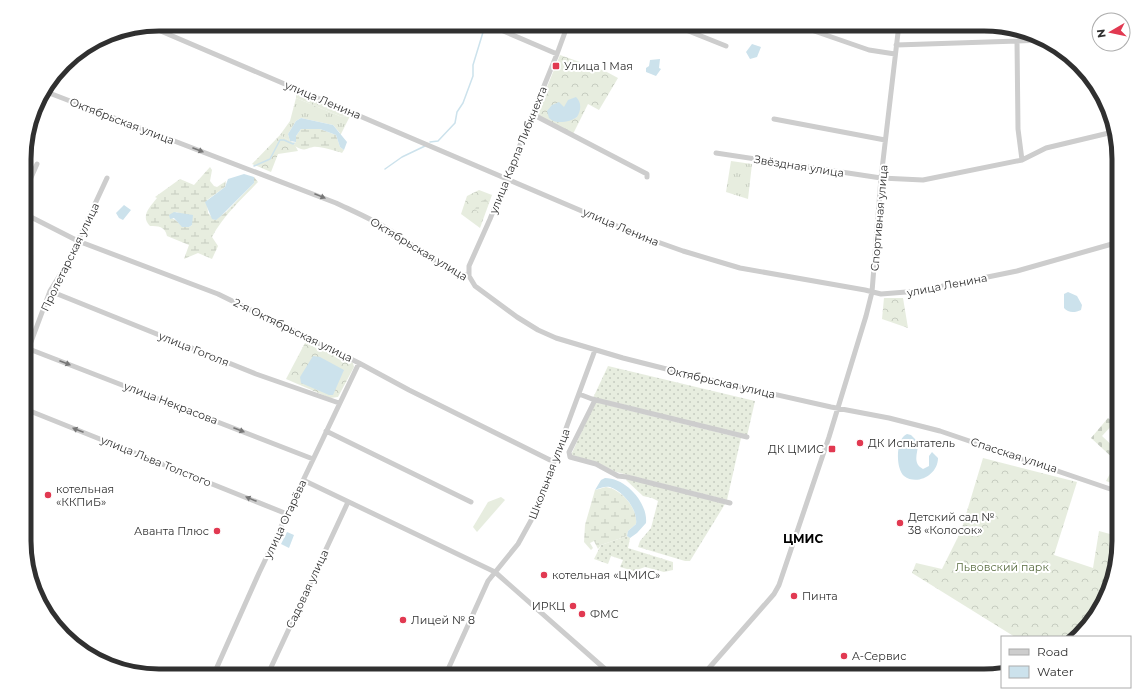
<svg xmlns="http://www.w3.org/2000/svg" width="1143" height="700" font-family="Montserrat,sans-serif">
	<style>
		.grass { fill: url(#grass-tufts) }
		.forest { fill: url(#forest-crowns); fill-rule: evenodd }
		.wetland { fill: url(#wetland-marsh); fill-rule: evenodd }
		.cemetery { fill: url(#cemetery-stones) }
		.park { fill: #e7eddf }
		.garden { fill: url(#garden-dots) }
		.water { fill: #cce2ec }
		.lines { fill: none; stroke-linecap: round; stroke-linejoin: round }
		.stream { stroke: #cce2ec; stroke-width: 1.5 }
		.minor { stroke: #cdcdcd; stroke-width: 5 }
		.oneway { fill: #777 }
		.poi-dot { fill: #e13951; stroke: #fff; stroke-width: 1.5 }
		.labels { text-anchor: middle; dominant-baseline: central; stroke-width: 4; stroke-linejoin: round; paint-order: stroke }
		.poi-label { font-size: 11px; fill: #303030; stroke: #fff; text-anchor: start }
		.street-label { font-size: 11px; fill: #303030; stroke: #fff }
		.park-label { font-size: 11px; fill: #576b3e; stroke: #fff }
		.neighbourhood-label { font-size: 12px; font-weight: bold; fill: #000; stroke: #fff }
		.rim { fill: none; stroke: #303030; stroke-width: 5 }
	</style>
	<defs>
		<pattern id="grass-tufts" width="24" height="20" patternUnits="userSpaceOnUse"><rect width="24" height="20" fill="#e7eddf"/><path d="M3 7l-1-3M5 7V3M7 7l1-3M15 17l-1-3M17 17v-4M19 17l1-3" fill="none" stroke="#c6ccc0"/></pattern>
		<pattern id="forest-crowns" width="20" height="18" patternUnits="userSpaceOnUse"><rect width="20" height="18" fill="#e7eddf"/><path d="M2 6a3 3 0 1 1 6 0M12 15a3 3 0 1 1 6 0" fill="none" stroke="#c6ccc0"/></pattern>
		<pattern id="wetland-marsh" width="20" height="14" patternUnits="userSpaceOnUse"><rect width="20" height="14" fill="#e7eddf"/><path d="M1 5h8M5 5V1M11 12h8M15 12V8" fill="none" stroke="#c6ccc0"/></pattern>
		<pattern id="cemetery-stones" width="16" height="16" patternUnits="userSpaceOnUse"><rect width="16" height="16" fill="#e7eddf"/><path d="M2 7V4a2 2 0 0 1 4 0v3zM10 15v-3a2 2 0 0 1 4 0v3z" fill="#c6ccc0"/></pattern>
		<pattern id="garden-dots" width="8" height="8" patternUnits="userSpaceOnUse"><rect width="8" height="8" fill="#e7eddf"/><path d="M2 2h.1M6 6h.1" fill="none" stroke="#c6ccc0" stroke-width="1.8" stroke-linecap="round"/></pattern>
	</defs>
	<rect width="100%" height="100%" fill="#fff"/>
	<path class="grass" d="M 296,98 L 342,117 L 350,116 L 340,136 L 340,133 L 333,125 L 301,118 L 296,121 L 288,134 L 290,141 L 280,135 L 290,121 Z
		M 731,161 L 752,164 L 748,199 L 726,192 Z
		M 1119,468 L 1119,486 L 1106,481 L 1111,472 Z"/>
	<path class="forest" d="M 560,55 L 605,71 L 618,78 L 599,110 L 588,104 L 573,134 L 536,114 ZM 567,104 L 577,117 L 565,121 L 557,122 L 560,105 L 564,108 Z
		M 296,94 L 301,95 L 350,116 L 342,117 L 296,98 Z
		M 280,135 L 294,143 L 298,151 L 278,154 L 271,172 L 252,164 Z
		M 479,190 L 492,195 L 480,228 L 461,214 L 467,196 Z
		M 884,298 L 903,298 L 908,328 L 882,319 Z
		M 305,343 L 353,363 L 354,367 L 338,397 L 330,398 L 286,379 Z
		M 983,458 L 1077,482 L 1054,555 L 1093,568 L 1099,531 L 1110,534 L 1119,507 L 1119,550 L 1096,616 L 1074,637 L 1015,637 L 912,573 L 916,563 L 942,569 L 961,531 Z"/>
	<path class="wetland" d="M 301,129 L 320,129 L 336,135 L 340,147 L 344,150 L 342,153 C 336,151 320,146 313,147 C 304,149 305,152 295,146 L 294,143 L 296,142 L 296,136 Z
		M 210,167 L 212,170 L 210,181 L 214,186 L 217,187 L 226,181 L 225,187 L 207,200 L 208,213 L 215,220 L 226,212 L 254,183 L 254,177 L 258,182 C 242,199 223,216 212,237 L 218,246 L 212,259 L 198,253 L 184,259 L 189,245 L 167,236 C 165,226 158,226 150,226 C 140,216 150,207 157,198 L 155,197 L 180,179 L 194,185 ZM 176,212 L 182,214 L 192,225 L 189,227 L 184,226 L 172,218 Z
		M 486,199 L 488,203 L 484,211 L 479,213 L 475,209 L 479,202 Z
		M 606,487 C 621,489 638,508 636,524 L 628,531 L 627,536 L 601,545 L 598,549 L 594,541 L 590,543 L 593,548 L 591,550 L 584,542 L 585,525 L 595,490 Z"/>
	<path class="cemetery" d="M 1108,418 L 1114,423 L 1102,436 L 1119,452 L 1119,458 L 1116,461 L 1091,438 Z"/>
	<path class="park" d="M 501,497 L 505,500 L 477,532 L 473,527 L 488,502 Z"/>
	<path class="garden" d="M 608,366 L 755,401 L 747,436 L 618,403 L 593,398 Z
		M 595,402 L 741,438 L 727,500 L 616,472 L 596,462 L 571,455 Z
		M 627,478 L 725,504 L 690,561 L 685,561 L 638,547 L 640,541 L 651,528 L 658,501 L 652,498 L 643,496 L 626,480 Z
		M 627,536 L 630,538 L 628,548 L 673,562 L 673,570 L 664,572 L 645,567 L 634,571 L 620,567 L 623,560 L 611,556 L 608,564 L 594,559 L 601,545 Z"/>
	<path class="water" d="M 752,44 L 761,47 L 757,57 L 750,59 L 746,52 Z
		M 660,59 L 659,68 L 661,69 L 656,76 L 646,72 L 646,68 L 649,66 L 650,60 Z
		M 576,97 C 582,103 581,110 577,117 C 570,122 556,125 549,118 L 547,111 L 552,105 L 559,102 L 564,107 L 568,100 Z
		M 301,118 L 333,125 L 347,142 L 344,150 L 340,147 L 336,135 L 320,129 L 301,129 L 296,136 L 296,142 L 290,141 L 288,134 L 296,121 Z
		M 244,174 L 254,177 L 254,183 L 221,216 L 216,220 L 212,219 L 205,202 L 225,187 L 228,179 Z
		M 124,205 L 131,210 L 123,220 L 119,218 L 116,213 Z
		M 174,212 L 193,215 L 192,225 L 189,227 L 182,227 L 174,218 L 170,219 L 169,215 Z
		M 1068,292 L 1077,296 L 1082,305 L 1081,310 C 1075,313 1068,313 1064,308 L 1064,294 Z
		M 313,356 L 320,357 L 344,370 L 333,395 L 329,395 L 301,383 L 300,377 Z
		M 907,434 L 911,435 L 918,442 C 919,451 911,463 923,469 L 929,466 L 929,456 L 932,452 L 938,458 C 938,475 917,486 904,476 C 895,468 896,438 907,434 Z
		M 605,478 C 626,478 648,503 646,523 L 637,533 L 630,538 L 627,536 L 628,531 L 636,524 C 638,510 624,492 610,487 C 605,486 600,488 595,490 L 601,480 Z
		M 287,532 L 294,535 L 289,548 L 281,544 Z"/>
	<g class="lines">
		<path class="stream" d="M 494,24 L 505,28 L 507,24
			M 430,142 L 438,141 L 455,123 L 457,112 L 463,103 L 473,76 L 473,65 L 484,29
			M 254,166 L 270,159 L 280,140 L 284,140 L 293,144 L 294,143
			M 385,169 L 402,157 L 425,146"/>
		<path class="minor" d="M 487,24 L 557,54
			M 568,24 L 557,54 L 490,219 L 469,266 L 469,276 L 475,286 L 517,317 L 538,330 L 556,338 L 623,358 L 702,378 L 831,407 L 889,418 L 940,431 L 1119,492
			M 671,24 L 726,46
			M 794,24 L 869,50 L 895,54
			M 149,26 L 638,235 L 683,251 L 740,268 L 865,290 L 881,294 L 919,291 L 1017,271 L 1119,242
			M 1017,41 L 1018,129 L 1022,160
			M 896,45 L 1046,40
			M 44,91 L 336,203 C 355,212 374,220 391,231 C 414,245 443,272 469,276
			M 532,114 L 647,174 L 647,177
			M 774,119 L 885,140
			M 716,153 L 881,178 L 923,180 L 1022,160 L 1046,148 L 1113,132
			M 25,191 L 37,164
			M 25,214 L 78,241 L 218,294 L 359,363 L 409,390 L 554,462
			M 50,291 L 256,374 L 339,403
			M 29,349 L 313,459
			M 25,358 L 50,291 L 68,262 L 107,178
			M 579,394 L 592,399 L 747,437
			M 595,400 L 569,452 L 570,457 L 596,464 L 618,476 L 627,477 L 730,503
			M 25,409 L 287,514
			M 326,431 L 471,502
			M 303,480 L 495,572 L 613,676
			M 213,676 L 259,573 L 359,363
			M 267,676 L 348,502
			M 445,676 L 488,581 L 518,544 L 534,515 L 595,350
			M 702,676 L 774,594 L 779,585 L 829,437 L 866,316 L 872,292 L 881,178 L 899,24"/>
	</g>
	<defs><path id="oneway-solid" d="M-6-.8H1V-3.2L6.5 0L1 3.2V.8H-6Z"/></defs>
	<g class="oneway">
		<use href="#oneway-solid" transform="translate(198 150) rotate(21)"/>
		<use href="#oneway-solid" transform="translate(320 196) rotate(22)"/>
		<use href="#oneway-solid" transform="translate(65 363) rotate(21)"/>
		<use href="#oneway-solid" transform="translate(78 430) rotate(-159)"/>
		<use href="#oneway-solid" transform="translate(239 430) rotate(21)"/>
		<use href="#oneway-solid" transform="translate(251 499) rotate(-158)"/>
	</g>
	<g class="poi-dot">
		<rect x="552" y="62" width="8" height="8" rx="2"/>
		<circle cx="860" cy="443" r="4"/>
		<rect x="828" y="445" width="8" height="8" rx="2"/>
		<circle cx="48" cy="495" r="4"/>
		<circle cx="900" cy="523" r="4"/>
		<circle cx="217" cy="531" r="4"/>
		<circle cx="544" cy="575" r="4"/>
		<circle cx="794" cy="596" r="4"/>
		<circle cx="573" cy="606" r="4"/>
		<circle cx="582" cy="614" r="4"/>
		<circle cx="403" cy="620" r="4"/>
		<circle cx="844" cy="656" r="4"/>
	</g>
	<g class="labels">
		<g class="poi-label">
			<text x="564" y="66">Улица 1 Мая</text>
			<text x="868" y="443">ДК Испытатель</text>
			<text x="824" y="449" text-anchor="end">ДК ЦМИС</text>
			<text x="56" y="489">котельная<tspan x="56" dy="13">«ККПиБ»</tspan></text>
			<text x="908" y="517">Детский сад №<tspan x="908" dy="13">38 «Колосок»</tspan></text>
			<text x="209" y="531" text-anchor="end">Аванта Плюс</text>
			<text x="552" y="575">котельная «ЦМИС»</text>
			<text x="802" y="596">Пинта</text>
			<text x="565" y="606" text-anchor="end">ИРКЦ</text>
			<text x="590" y="614">ФМС</text>
			<text x="411" y="620">Лицей № 8</text>
			<text x="852" y="656">A-Сервис</text>
		</g>
		<g class="street-label">
			<text transform="translate(323 100) rotate(23)">улица Ленина</text>
			<text transform="translate(122 121) rotate(21)">Октябрьская улица</text>
			<text transform="translate(518 150) rotate(-68)">улица Карла Либкнехта</text>
			<text transform="translate(799 166) rotate(9)">Звёздная улица</text>
			<text transform="translate(879 218) rotate(-85)">Спортивная улица</text>
			<text transform="translate(621 227) rotate(23)">улица Ленина</text>
			<text transform="translate(419 249) rotate(31)">Октябрьская улица</text>
			<text transform="translate(70 257) rotate(-64)">Пролетарская улица</text>
			<text transform="translate(947 285) rotate(-11)">улица Ленина</text>
			<text transform="translate(293 330) rotate(26)">2-я Октябрьская улица</text>
			<text transform="translate(194 349) rotate(22)">улица Гоголя</text>
			<text transform="translate(721 382) rotate(13)">Октябрьская улица</text>
			<text transform="translate(171 403) rotate(21)">улица Некрасова</text>
			<text transform="translate(1014 455) rotate(18)">Спасская улица</text>
			<text transform="translate(156 461) rotate(22)">улица Льва Толстого</text>
			<text transform="translate(549 474) rotate(-69)">Школьная улица</text>
			<text transform="translate(285 519) rotate(-65)">улица Огарёва</text>
			<text transform="translate(307 589) rotate(-65)">Садовая улица</text>
		</g>
		<g class="park-label">
			<text x="1002" y="567">Львовский парк</text>
		</g>
		<g class="neighbourhood-label">
			<text x="803" y="538">ЦМИС</text>
		</g>
	</g>
	<path d="M0 0H1143V700H0ZM159 31H984A128 128 0 0 1 1112 159V541A128 128 0 0 1 984 669H159A128 128 0 0 1 31 541V159A128 128 0 0 1 159 31Z" fill="#fff" fill-rule="evenodd"/>
	<path class="rim" d="M159 31H984A128 128 0 0 1 1112 159V541A128 128 0 0 1 984 669H159A128 128 0 0 1 31 541V159A128 128 0 0 1 159 31Z"/>
	<rect x="1001" y="636" width="130" height="52" fill="#ffffff" stroke="#acacac"/>
	<rect x="1009" y="649" width="20" height="6" fill="#cdcdcd" stroke="#acacac"/>
	<text x="1037" y="656" font-size="12" fill="#303030">Road</text>
	<rect x="1009" y="666" width="20" height="12" fill="#cce2ec" stroke="#acacac"/>
	<text x="1037" y="676" font-size="12" fill="#303030">Water</text>
	<g transform="translate(1111 32) rotate(261)"><circle r="19" fill="#ffffff" stroke="#acacac"/>
	<path d="M0-3L7 15L0 10L-7 15Z" fill="#e13951"/>
	<text y="-6" font-size="11" font-weight="bold" text-anchor="middle" fill="#303030">N</text>
	</g>
</svg>
